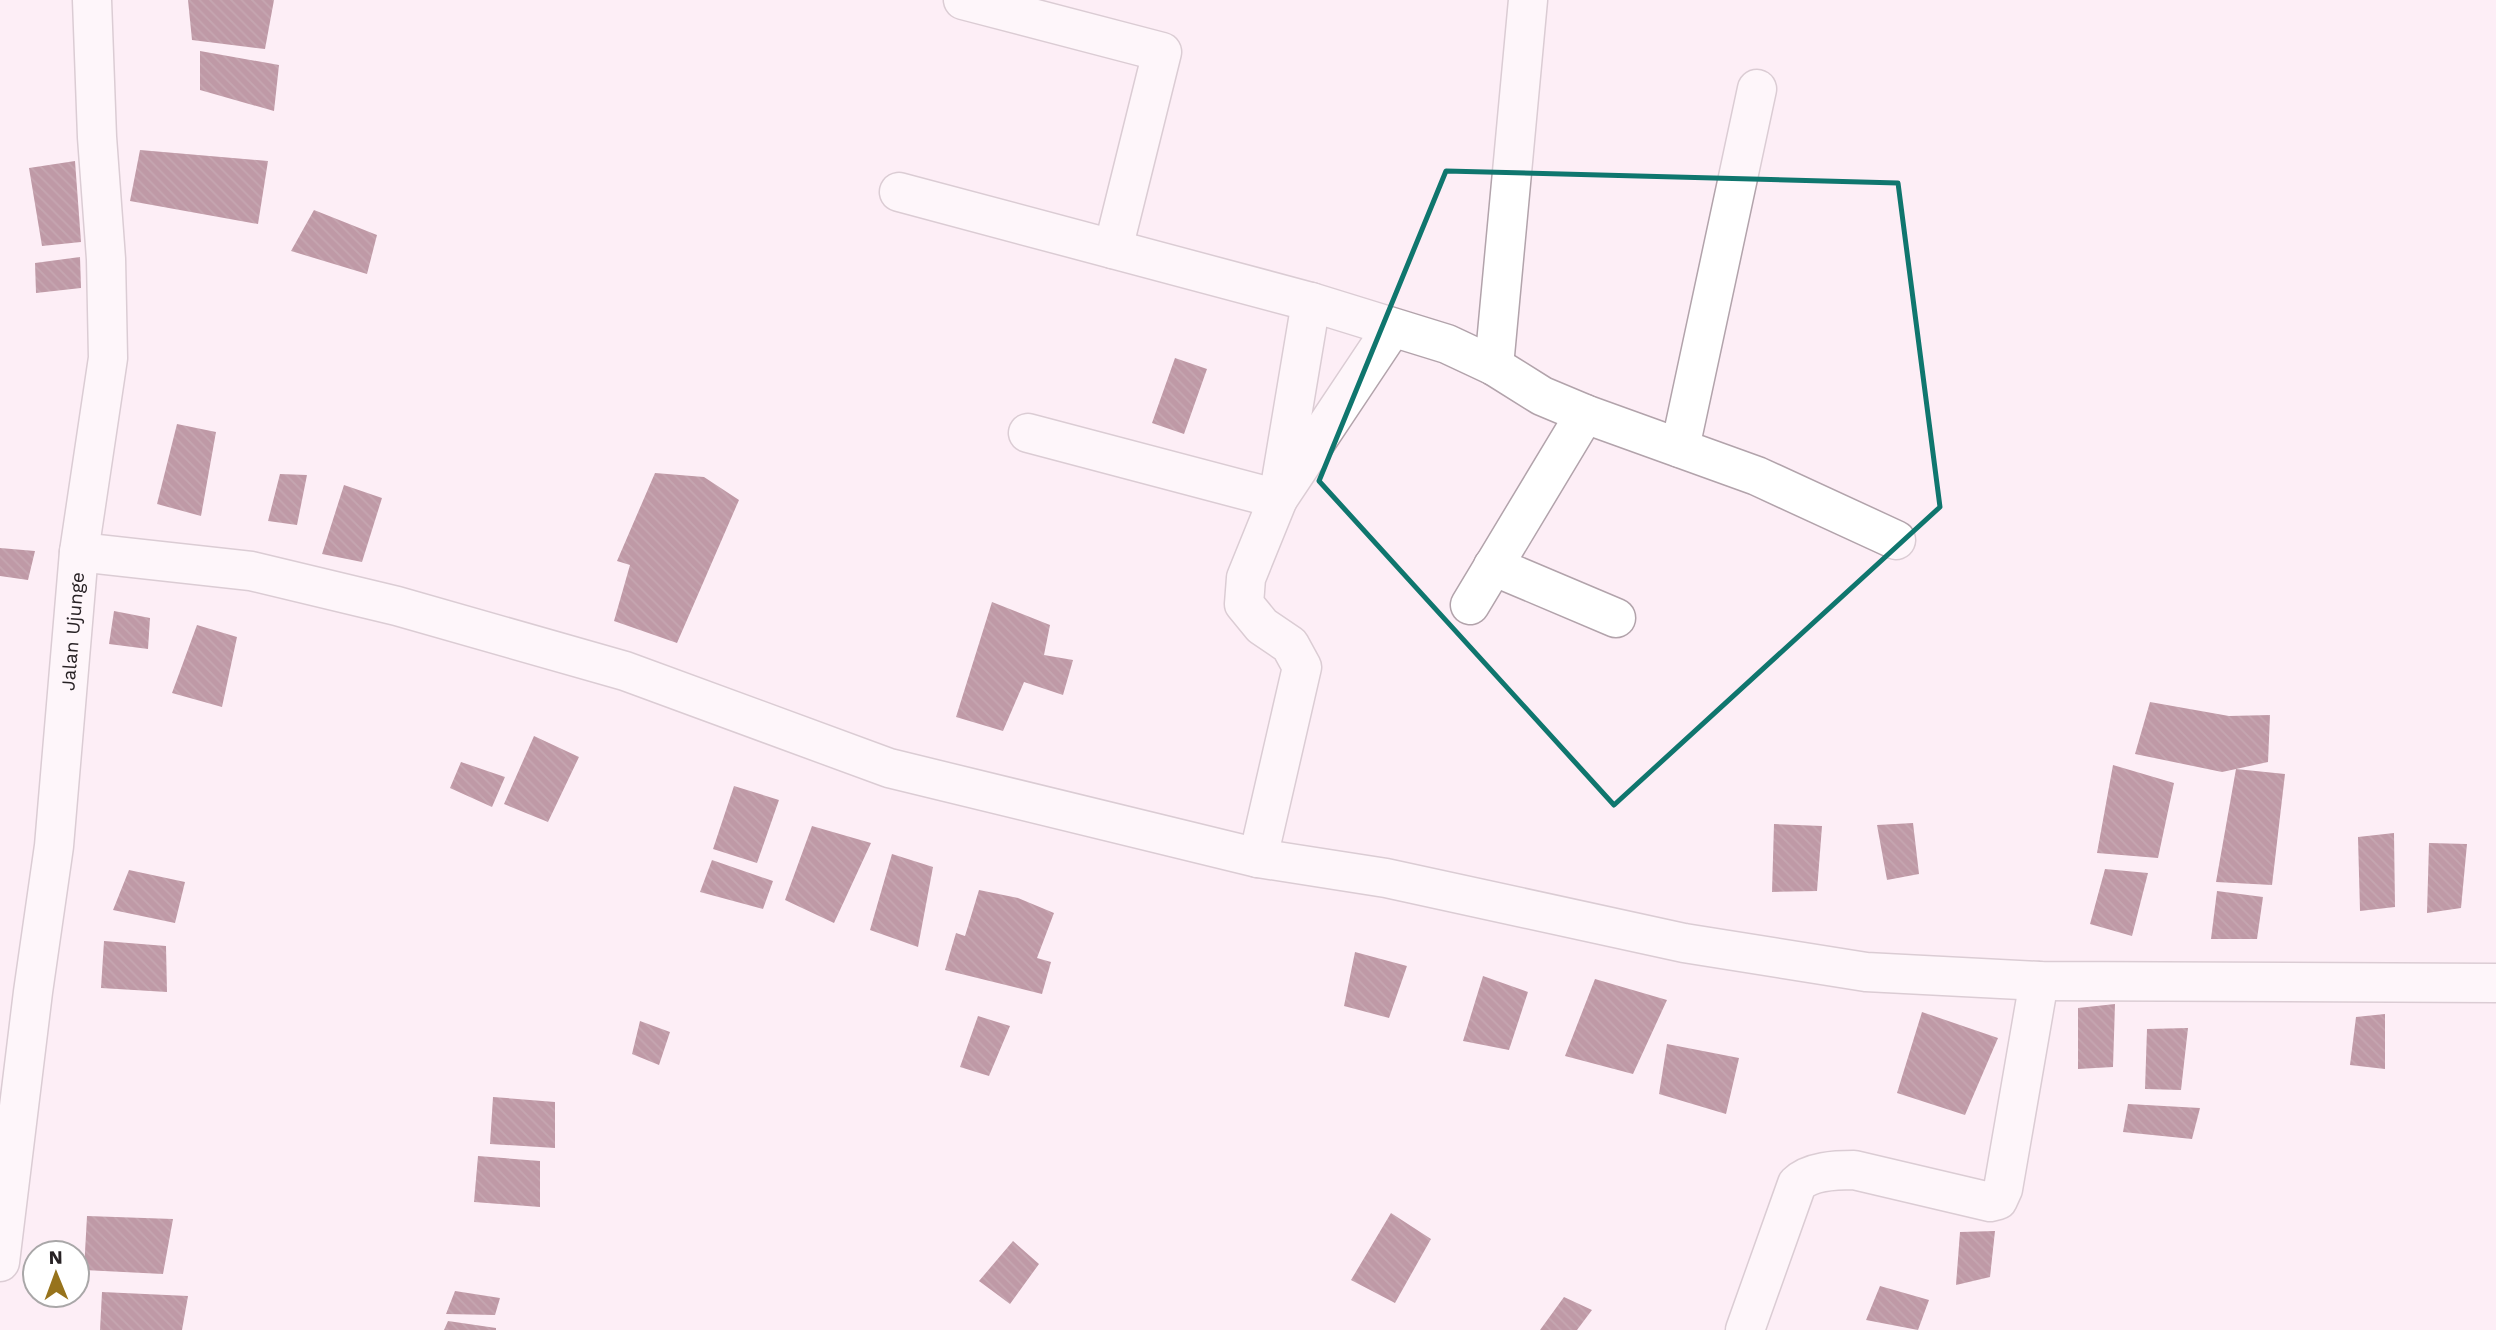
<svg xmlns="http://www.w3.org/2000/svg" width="2496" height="1330" font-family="'Work Sans',sans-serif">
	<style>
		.building { fill: url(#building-back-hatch) }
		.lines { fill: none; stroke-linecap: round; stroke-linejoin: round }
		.street-casing { stroke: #b2a3ab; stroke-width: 41 }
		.street { stroke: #fff; stroke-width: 38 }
		.marked { fill: none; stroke: #0f766e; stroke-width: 5; stroke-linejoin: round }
		.labels { text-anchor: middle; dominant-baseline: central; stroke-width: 7; stroke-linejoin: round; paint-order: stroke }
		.street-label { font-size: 19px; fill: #282225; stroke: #fff }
	</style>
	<defs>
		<pattern id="building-back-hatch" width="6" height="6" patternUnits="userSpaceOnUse" patternTransform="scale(1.75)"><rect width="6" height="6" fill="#733245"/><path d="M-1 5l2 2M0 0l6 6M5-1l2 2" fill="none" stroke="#824e5d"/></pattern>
	</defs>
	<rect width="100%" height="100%" fill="#fdeef6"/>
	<path class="building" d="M 188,0 L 274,0 L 265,49 L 192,40 Z
		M 200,51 L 279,65 L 274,111 L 200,90 Z
		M 140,150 L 268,161 L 258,224 L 130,201 Z
		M 75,161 L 81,242 L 42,246 L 29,168 Z
		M 314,210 L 377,235 L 367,274 L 291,251 Z
		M 80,257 L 81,288 L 36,293 L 35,263 Z
		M 1175,358 L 1207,369 L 1184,434 L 1152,423 Z
		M 177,424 L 216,432 L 201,516 L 157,504 Z
		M 655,473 L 704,477 L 739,500 L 677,643 L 614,621 L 630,565 L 617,561 Z
		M 280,474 L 307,475 L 297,525 L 268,521 Z
		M 344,485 L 382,498 L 362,562 L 322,554 Z
		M 0,548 L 35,551 L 28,580 L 0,576 Z
		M 992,602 L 1050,625 L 1044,655 L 1073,660 L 1063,695 L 1024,682 L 1003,731 L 956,717 Z
		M 114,611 L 150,618 L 148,649 L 109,644 Z
		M 197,625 L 237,637 L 222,707 L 172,693 Z
		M 2150,702 L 2229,716 L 2270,715 L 2268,762 L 2236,769 L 2285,774 L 2272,885 L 2216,882 L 2236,769 L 2222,772 L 2135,754 Z
		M 534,736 L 579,757 L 548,822 L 504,804 Z
		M 461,762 L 505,777 L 492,807 L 450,788 Z
		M 2113,765 L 2174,783 L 2158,858 L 2097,853 Z
		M 734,786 L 779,800 L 757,863 L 713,849 Z
		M 1913,823 L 1919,874 L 1887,880 L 1877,825 Z
		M 1774,824 L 1822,826 L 1817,891 L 1772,892 Z
		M 812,826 L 871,843 L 834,923 L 785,900 Z
		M 2394,833 L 2395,907 L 2360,911 L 2358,837 Z
		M 2429,843 L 2467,844 L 2461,908 L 2427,913 Z
		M 892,854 L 933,867 L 918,947 L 870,930 Z
		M 712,860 L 773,881 L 763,909 L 700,892 Z
		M 2105,869 L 2148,873 L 2132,936 L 2090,924 Z
		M 129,870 L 185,882 L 175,923 L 113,910 Z
		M 979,890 L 1018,898 L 1054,913 L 1037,958 L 1051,962 L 1042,994 L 945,970 L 956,933 L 965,936 Z
		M 2217,891 L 2263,897 L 2257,939 L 2211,939 Z
		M 104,941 L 166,946 L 167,992 L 101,988 Z
		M 1355,952 L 1407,966 L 1389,1018 L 1344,1006 Z
		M 1483,976 L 1528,992 L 1509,1050 L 1463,1041 Z
		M 1595,979 L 1667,1000 L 1633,1074 L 1565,1056 Z
		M 2115,1004 L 2113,1067 L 2078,1069 L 2078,1008 Z
		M 1922,1012 L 1998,1038 L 1965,1115 L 1897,1093 Z
		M 2385,1014 L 2385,1069 L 2350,1065 L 2356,1017 Z
		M 978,1016 L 1010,1026 L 989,1076 L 960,1067 Z
		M 640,1021 L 670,1032 L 659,1065 L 632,1054 Z
		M 2188,1028 L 2181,1090 L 2145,1089 L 2147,1029 Z
		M 1667,1044 L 1739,1058 L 1726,1114 L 1659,1094 Z
		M 493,1097 L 555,1102 L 555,1148 L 490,1144 Z
		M 2128,1104 L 2200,1108 L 2192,1139 L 2123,1132 Z
		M 478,1156 L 540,1161 L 540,1207 L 474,1202 Z
		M 1391,1213 L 1431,1239 L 1395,1303 L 1351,1280 Z
		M 87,1216 L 173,1219 L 163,1274 L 84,1270 Z
		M 1995,1231 L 1990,1277 L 1956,1285 L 1960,1232 Z
		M 1013,1241 L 1039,1264 L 1010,1304 L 979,1281 Z
		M 1880,1286 L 1929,1300 L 1918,1330 L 1866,1320 Z
		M 455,1291 L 500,1298 L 495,1315 L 446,1314 Z
		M 102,1292 L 188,1296 L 182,1330 L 100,1330 Z
		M 1564,1297 L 1592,1310 L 1577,1330 L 1540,1330 Z
		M 448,1321 L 496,1328 L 496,1330 L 444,1330 Z"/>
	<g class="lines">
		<g class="street-casing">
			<g id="street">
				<path d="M 963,0 L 1162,52 L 1113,249"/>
				<path d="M 899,192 L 1311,302 L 1278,499 L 1246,578 L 1244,604 L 1262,626 L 1290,645 L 1302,667 L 1258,858"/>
				<path d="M 1311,302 L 1447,344 L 1494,366 L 1542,396 L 1585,414 L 1757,476 L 1896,540"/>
				<path d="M 1494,366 L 1528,0"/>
				<path d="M 1028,433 L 1278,499 L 1392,328"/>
				<path d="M 1680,448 L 1757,89"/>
				<path d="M 79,552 L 251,571 L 397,606 L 625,671 L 889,768 L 1258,858 L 1386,878 L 1684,943 L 1866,972 L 2039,981 L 2496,983"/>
				<path d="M 1493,566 L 1616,618"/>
				<path d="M 1470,605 L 1585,414"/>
				<path id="s1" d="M 0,1262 L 33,992 L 54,846 L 79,552 L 108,358 L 106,259 L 97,137 L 92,0"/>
				<path d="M 1745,1330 L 1797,1184 C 1810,1171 1836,1170 1854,1170 L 1990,1202 L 1998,1200 L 2003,1189 L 2039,981"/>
			</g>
		</g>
		<use href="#street" class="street"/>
	</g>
	<path d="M0 0H2496V1330H0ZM 1446,171 L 1898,183 L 1940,507 L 1614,805 L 1319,481 Z" fill="#fdeef6" fill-opacity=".55" fill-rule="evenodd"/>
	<path class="marked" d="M 1446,171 L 1898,183 L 1940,507 L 1614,805 L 1319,481 Z"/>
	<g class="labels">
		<g class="street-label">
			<text stroke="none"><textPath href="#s1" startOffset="635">Jalan Ujunge</textPath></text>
		</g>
	</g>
	<g transform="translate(56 1274) rotate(359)"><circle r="33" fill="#ffffff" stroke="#a9a7a8" stroke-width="2"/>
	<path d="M0-5L12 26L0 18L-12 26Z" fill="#97731c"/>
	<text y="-10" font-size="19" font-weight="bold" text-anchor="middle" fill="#282225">N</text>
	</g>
</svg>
